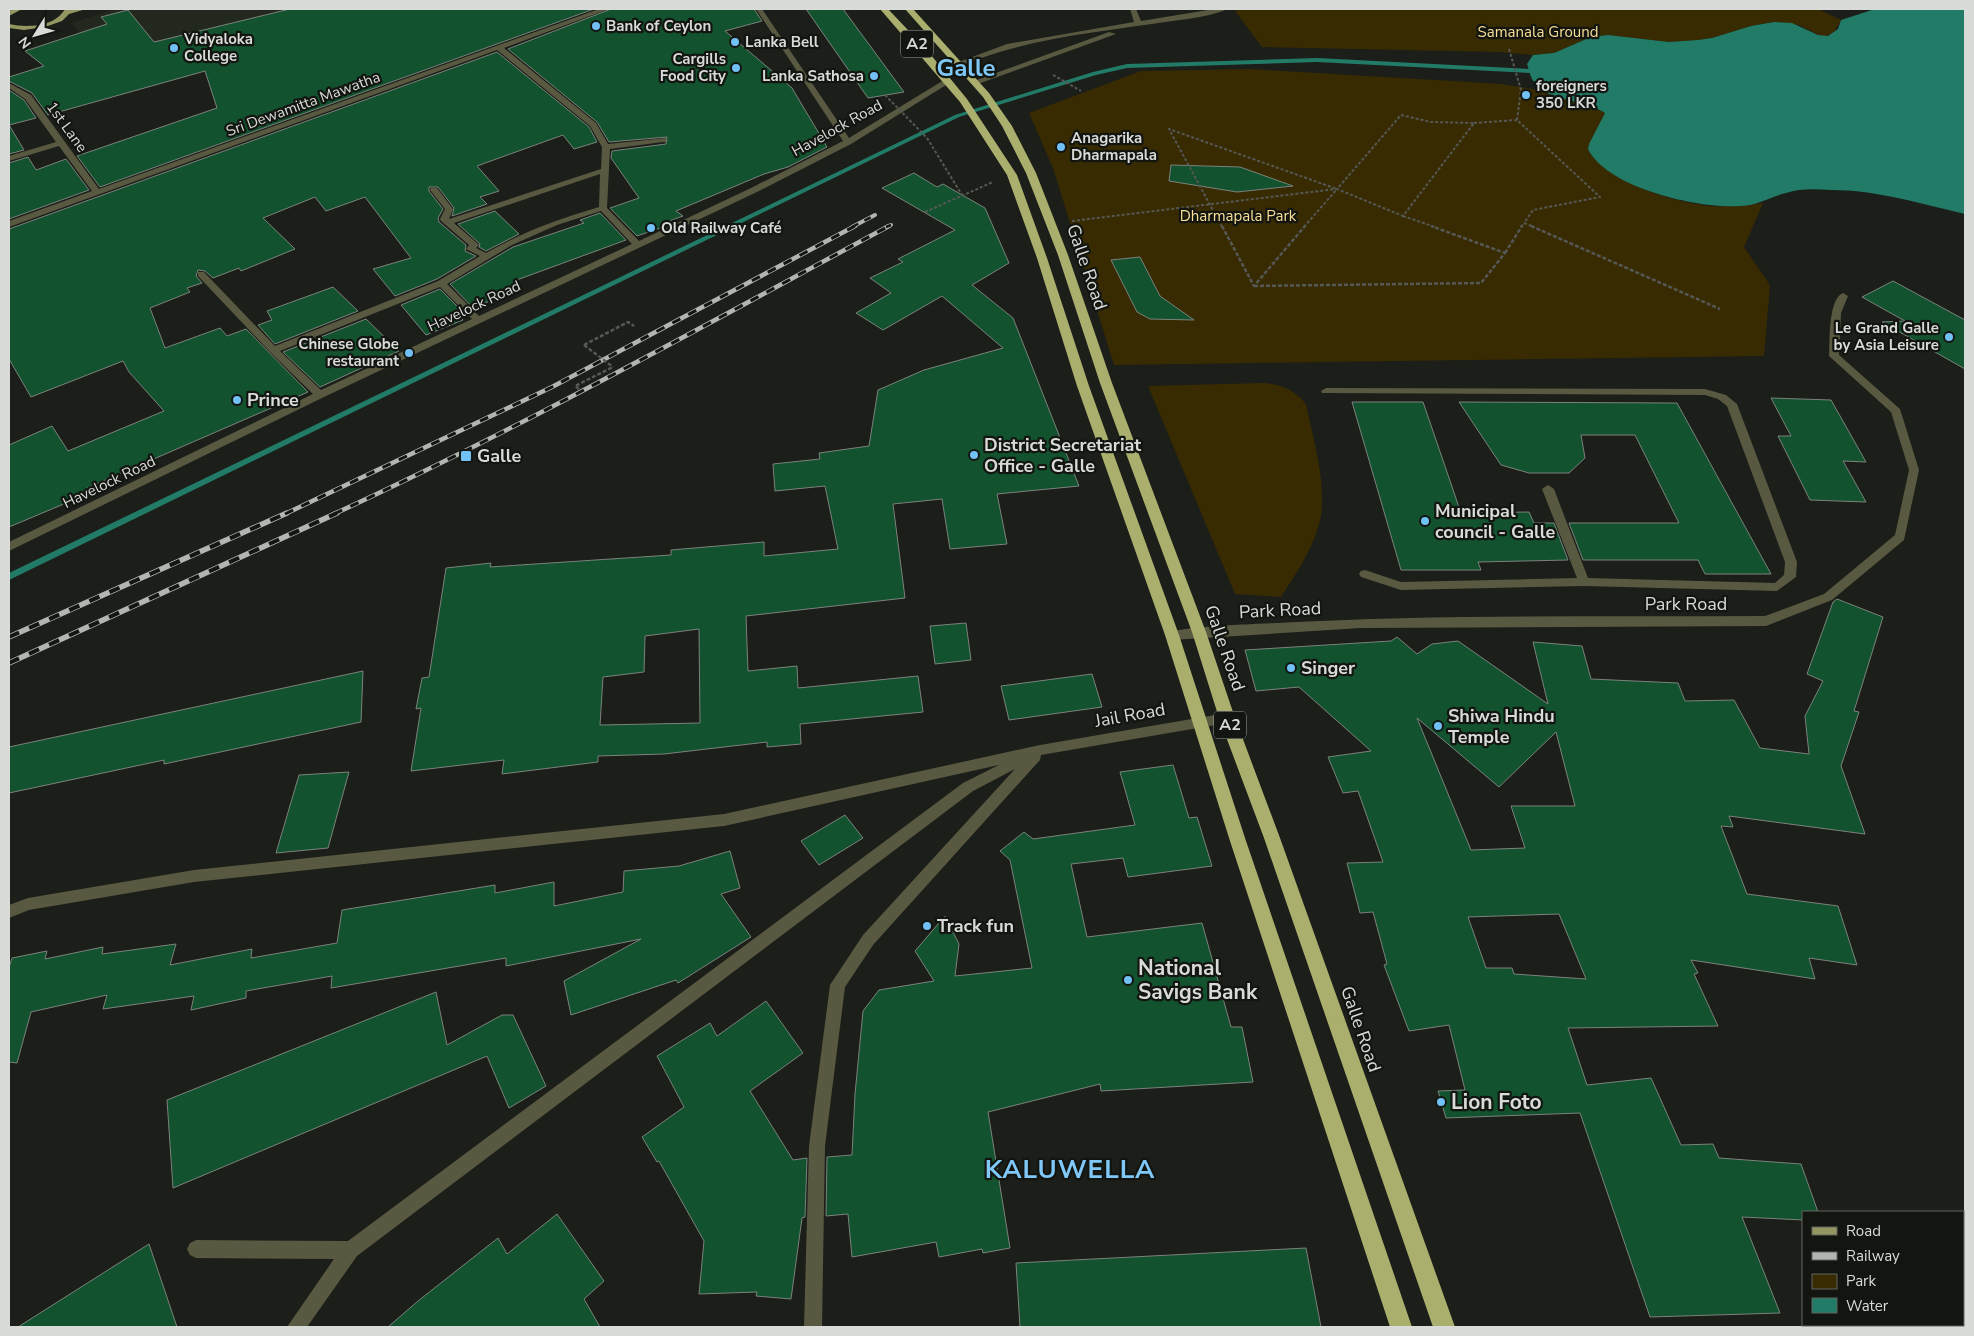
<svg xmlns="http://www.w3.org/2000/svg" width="1974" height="1336" font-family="'Nunito Sans',sans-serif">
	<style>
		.built { fill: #22281e }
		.green { fill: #382b02 }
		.water { fill: #227b67 }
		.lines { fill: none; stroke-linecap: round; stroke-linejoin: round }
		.stream { fill: #227b67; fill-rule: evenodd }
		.building { fill: #12522e; stroke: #7c827d; fill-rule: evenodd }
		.path-far1 { stroke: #555854; stroke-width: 2; stroke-dasharray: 3 2; stroke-linecap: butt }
		.path { stroke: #555854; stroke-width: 2.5; stroke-dasharray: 4 2; stroke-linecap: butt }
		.minor { fill: #585940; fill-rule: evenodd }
		.major { fill: #939660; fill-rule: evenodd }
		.highway { fill: #abaf6d; fill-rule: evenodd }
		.rail-far2-casing { stroke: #b3b5b2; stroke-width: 4 }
		.rail-far1-casing { stroke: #b3b5b2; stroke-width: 4.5 }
		.rail-casing { stroke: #b3b5b2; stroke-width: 5.5 }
		.rail-far2 { stroke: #121510; stroke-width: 2.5; stroke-dasharray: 7; stroke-linecap: butt }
		.rail-far1 { stroke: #121510; stroke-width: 3; stroke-dasharray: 9; stroke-linecap: butt }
		.rail { stroke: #121510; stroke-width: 4; stroke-dasharray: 11; stroke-linecap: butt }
		.path-bridge-far1 { stroke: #555854; stroke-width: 2; stroke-dasharray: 3 2; stroke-linecap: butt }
		.path-bridge { stroke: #555854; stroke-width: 2.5; stroke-dasharray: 4 2; stroke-linecap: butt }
		.poi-dot { fill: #71c1f5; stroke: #121510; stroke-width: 2 }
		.labels { text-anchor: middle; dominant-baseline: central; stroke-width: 4.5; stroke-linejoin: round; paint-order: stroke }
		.far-poi-label { font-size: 15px; font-weight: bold; fill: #d9dbd8; stroke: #121510; text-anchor: start }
		.far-park-label { font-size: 15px; fill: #f9df98; stroke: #121510 }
		.far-street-label { font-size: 15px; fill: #d9dbd8; stroke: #121510 }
		.shield { fill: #121510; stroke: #9da09c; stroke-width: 1 }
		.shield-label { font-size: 16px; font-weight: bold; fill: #d9dbd8 }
		.street-label { font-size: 18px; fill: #d9dbd8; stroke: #121510 }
		.poi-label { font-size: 18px; font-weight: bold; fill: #d9dbd8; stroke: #121510; text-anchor: start }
		.near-poi-label { font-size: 21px; font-weight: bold; fill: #d9dbd8; stroke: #121510; text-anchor: start }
		.far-town-label { font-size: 24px; font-weight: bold; fill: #7fc8f8; stroke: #121510 }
		.near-district-label { font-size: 26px; font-weight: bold; letter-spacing: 1px; fill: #7fc8f8; stroke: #121510 }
	</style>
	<rect width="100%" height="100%" fill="#1b1e19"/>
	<path class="built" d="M 113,9 L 303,9 L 319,29 L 193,67 L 188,77 L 126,93 L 72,23 Z"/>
	<path class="green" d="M 1242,9 L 1818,9 L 1841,20 L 1833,34 L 1823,37 L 1799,25 L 1774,22 L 1751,26 L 1712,38 L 1698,40 L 1669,42 L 1608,35 L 1591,37 L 1554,53 L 1533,55 L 1499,52 L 1262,47 L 1235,11 Z
		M 1250,69 L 1502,84 L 1544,91 L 1600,110 L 1605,113 L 1588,149 C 1604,182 1679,204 1713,206 C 1730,207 1746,205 1763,203 L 1744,247 L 1770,285 L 1764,356 L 1114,365 L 1053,168 L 1029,113 L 1141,71 Z
		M 1262,383 C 1282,384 1293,389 1306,404 C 1313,439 1326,479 1321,515 C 1316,545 1297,572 1281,597 L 1235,594 L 1148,386 Z"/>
	<path class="water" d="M 1875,9 L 1965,9 L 1965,214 C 1921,204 1877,190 1831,190 C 1816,189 1800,188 1786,193 C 1769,197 1757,206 1739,206 C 1699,209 1607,188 1588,149 L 1589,144 L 1605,113 C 1586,100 1546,101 1534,82 C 1530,77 1529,69 1527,64 L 1533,55 L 1554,53 L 1591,37 L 1608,35 L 1669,42 L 1698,40 L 1712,38 L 1751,26 L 1774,22 L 1792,23 L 1818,35 L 1828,36 L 1838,29 L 1841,20 Z"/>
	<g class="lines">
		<path class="stream" d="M 1317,58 L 1530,69 L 1533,71 L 1530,73 L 1317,62 L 1127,68 L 1096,75 L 959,117 L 9,580 L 9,573 L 955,115 L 1093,72 L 1127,64 Z"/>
	</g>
	<path class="building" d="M 290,9 L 594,9 L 100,187 L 77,156 L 217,108 L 205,71 L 48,115 L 32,93 L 9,81 L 9,77 L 44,66 L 25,51 L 107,24 L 101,17 L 128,10 L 154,42 Z
		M 611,9 L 754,9 L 762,21 L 725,31 L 792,88 L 827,147 L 788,167 L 764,174 L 676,211 L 683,216 L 661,224 L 663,227 L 637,236 L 610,208 L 639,198 L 611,158 L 612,151 L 666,144 L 667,137 L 609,142 L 597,122 L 508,49 Z
		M 806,9 L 843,9 L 904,92 L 868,98 Z
		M 497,52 L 589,127 L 597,142 L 574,149 L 563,135 L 477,166 L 499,191 L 480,197 L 487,204 L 452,216 L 454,208 L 438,187 L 429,187 L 429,191 L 443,209 L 438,218 L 439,222 L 466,245 L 465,251 L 476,256 L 437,279 L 395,296 L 373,269 L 411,258 L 365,197 L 326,211 L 315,197 L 263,218 L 295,249 L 241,271 L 239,268 L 213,278 L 205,271 L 198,270 L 196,276 L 202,283 L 187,288 L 190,292 L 150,308 L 165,348 L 220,328 L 227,336 L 246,329 L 308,392 L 87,488 L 90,493 L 9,527 L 9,445 L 52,426 L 68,451 L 164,411 L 129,372 L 123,361 L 31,397 L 9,359 L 9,229 Z
		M 9,90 L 24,100 L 36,118 L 9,125 L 24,150 L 9,154 Z
		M 28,157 L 36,170 L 66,159 L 89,190 L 9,219 L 9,163 Z
		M 1171,165 L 1240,167 L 1293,186 L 1237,192 L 1169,181 Z
		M 914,173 L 937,187 L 943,184 L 985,208 L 1009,263 L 972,285 L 1013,318 L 1079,486 L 997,494 L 1007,544 L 950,549 L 942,499 L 893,504 L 905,598 L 746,616 L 748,671 L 797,666 L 798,688 L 918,676 L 923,712 L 800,724 L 801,744 L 767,747 L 767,742 L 664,754 L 598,756 L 598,762 L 502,774 L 504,760 L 411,771 L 421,708 L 416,709 L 422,678 L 429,677 L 446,568 L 491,563 L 490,567 L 671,555 L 671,550 L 764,542 L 764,556 L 838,549 L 825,486 L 775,491 L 773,464 L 820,459 L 819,453 L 869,446 L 878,390 L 924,370 L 1003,348 L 942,296 L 883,330 L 856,313 L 891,293 L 870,278 L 903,262 L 898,259 L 955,230 L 882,188 ZM 699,629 L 700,723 L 600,725 L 603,677 L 644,672 L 645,636 Z
		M 495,211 L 519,234 L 486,251 L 479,247 L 480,244 L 458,224 Z
		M 600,213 L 626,240 L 514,281 L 521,288 L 473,308 L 450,284 L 513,247 L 584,223 L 580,220 Z
		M 1140,257 L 1160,296 L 1194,320 L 1150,319 L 1137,312 L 1111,260 Z
		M 1893,281 L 1965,320 L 1965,369 L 1882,322 L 1905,321 L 1862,297 Z
		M 333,287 L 358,311 L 275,344 L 258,325 L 272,320 L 267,311 Z
		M 440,289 L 463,312 L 458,314 L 463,320 L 426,335 L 401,305 Z
		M 366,319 L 399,351 L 320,387 L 283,352 Z
		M 1771,398 L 1831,400 L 1866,462 L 1843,461 L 1866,502 L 1810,500 L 1778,436 L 1791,436 Z
		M 1352,402 L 1423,402 L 1461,513 L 1529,512 L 1534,523 L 1554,523 L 1568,560 L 1478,562 L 1481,570 L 1401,570 Z
		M 1459,402 L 1677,403 L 1771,574 L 1705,574 L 1698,560 L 1583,560 L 1569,523 L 1679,523 L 1635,435 L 1581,435 L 1585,458 L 1569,473 L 1529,473 L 1501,465 Z
		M 1837,599 L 1883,617 L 1854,711 L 1859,712 L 1841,766 L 1865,834 L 1729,816 L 1733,827 L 1721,826 L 1747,894 L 1838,906 L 1857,965 L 1809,958 L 1815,979 L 1691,960 L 1698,973 L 1694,974 L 1718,1026 L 1568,1028 L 1587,1085 L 1651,1078 L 1681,1145 L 1713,1144 L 1719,1158 L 1801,1164 L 1818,1212 L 1803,1212 L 1803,1220 L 1742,1217 L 1780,1313 L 1650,1317 L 1580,1113 L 1446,1118 L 1438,1091 L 1465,1090 L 1449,1025 L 1409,1031 L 1384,965 L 1387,964 L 1373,912 L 1360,913 L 1347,863 L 1383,862 L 1358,791 L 1343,793 L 1328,757 L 1371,751 L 1299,687 L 1256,691 L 1245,650 L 1391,641 L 1397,637 L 1417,654 L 1432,644 L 1458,641 L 1548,704 L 1533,642 L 1582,646 L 1591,679 L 1678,683 L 1685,701 L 1734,700 L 1760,748 L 1809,754 L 1805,716 L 1823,681 L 1807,674 L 1833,602 ZM 1417,718 L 1499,787 L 1556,732 L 1575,806 L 1511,806 L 1525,848 L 1471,850 ZM 1559,914 L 1586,979 L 1514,974 L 1512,968 L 1486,968 L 1468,917 Z
		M 966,623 L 971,660 L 935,664 L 930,626 Z
		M 363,671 L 361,722 L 164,764 L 164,760 L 9,793 L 9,747 Z
		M 1092,674 L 1102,707 L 1009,720 L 1001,686 Z
		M 1173,765 L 1189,818 L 1197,817 L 1212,866 L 1128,877 L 1123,858 L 1071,864 L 1087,937 L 1202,923 L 1231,1027 L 1242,1027 L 1253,1082 L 1101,1091 L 1100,1084 L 988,1112 L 1010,1248 L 983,1253 L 982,1249 L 939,1257 L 936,1242 L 852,1257 L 848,1214 L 826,1216 L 827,1157 L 852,1155 L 855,1094 L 863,1011 L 879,990 L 934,981 L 915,951 L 945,916 L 959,944 L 955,976 L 1032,968 L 1010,860 L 1000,851 L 1024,832 L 1033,839 L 1135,825 L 1120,772 Z
		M 349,772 L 328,848 L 276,853 L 299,775 Z
		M 845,815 L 863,838 L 819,865 L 801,841 Z
		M 730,851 L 740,888 L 721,894 L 751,937 L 678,983 L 676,980 L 571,1015 L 564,981 L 641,939 L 506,966 L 506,958 L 331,988 L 332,976 L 246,991 L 246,998 L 191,1010 L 194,996 L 103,1009 L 107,995 L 31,1012 L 17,1063 L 9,1062 L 9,968 L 12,958 L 47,951 L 45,959 L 103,947 L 102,954 L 176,944 L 170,965 L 252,949 L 251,958 L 337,943 L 342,910 L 495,885 L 495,893 L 554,882 L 554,906 L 623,892 L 624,871 L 679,866 Z
		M 436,992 L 447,1045 L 502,1015 L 513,1015 L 546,1086 L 509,1108 L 487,1056 L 173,1188 L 167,1100 Z
		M 766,1001 L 803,1053 L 750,1091 L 793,1160 L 807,1158 L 805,1217 L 802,1218 L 791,1299 L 756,1296 L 757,1292 L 699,1294 L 704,1241 L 659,1161 L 657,1162 L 642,1137 L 684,1107 L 657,1056 L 710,1023 L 717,1036 Z
		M 557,1214 L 604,1281 L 584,1299 L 600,1327 L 388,1327 L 418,1301 L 498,1238 L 507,1254 Z
		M 149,1244 L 177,1327 L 18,1327 Z
		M 1306,1248 L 1321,1327 L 1020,1327 L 1016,1263 Z"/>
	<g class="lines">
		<path class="path-far1" d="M 1509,49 L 1521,90 L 1517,120
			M 1053,75 L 1081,91
			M 1401,115 L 1431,122 L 1474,123 L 1403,216 L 1337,189 Z
			M 1474,123 L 1517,120 L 1600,197 L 1533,210 L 1524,223
			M 927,138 L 962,195
			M 925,212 L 993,182
			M 1403,216 L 1435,227
			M 1072,221 L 1336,189
			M 1222,227 L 1169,129 L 1337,189
			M 1304,227 L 1337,189
			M 1521,227 L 1524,223 L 1534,227"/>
		<path class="path" d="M 1222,226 L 1254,286 L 1305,226
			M 1531,226 L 1720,309
			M 1505,253 L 1522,226
			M 1254,286 L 1481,283 L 1505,253 L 1431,226
			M 584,345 L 628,322 L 634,326
			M 579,389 L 575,386 L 613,367"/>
		<path class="minor" d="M 599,9 L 609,9 L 504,48 L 596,123 L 608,144 L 666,138 L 666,142 L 663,142 L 610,149 L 607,208 L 639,241 L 751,188 L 843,141 L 756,9 L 762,9 L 849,138 L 944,80 L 951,82 L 851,144 L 757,192 L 324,397 L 9,551 L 9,542 L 313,394 L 270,352 L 198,276 L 198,272 L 204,272 L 275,346 L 438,281 L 480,256 L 466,249 L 469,245 L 441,221 L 440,219 L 445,209 L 430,190 L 431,188 L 437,188 L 453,209 L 449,219 L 601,169 L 602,147 L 590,126 L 497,50 L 9,227 L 9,221 L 92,191 L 59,146 L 9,161 L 9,156 L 56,142 L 25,99 L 9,88 L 9,83 L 31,95 L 99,189 ZM 600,174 L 599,207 C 559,219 522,232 486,253 L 476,248 L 479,245 L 477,243 L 454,223 ZM 601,211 L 632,244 L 479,316 L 447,284 L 512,245 L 557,225 ZM 440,287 L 472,319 L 321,390 L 280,351 Z
			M 1130,9 L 1136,9 L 1141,21 L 1214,9 L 1227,9 C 1214,17 1169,21 1152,24 C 1089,33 1023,40 963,65 L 956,63 L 1007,44 L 1134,22 Z
			M 1109,32 L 1116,34 L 978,84 L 971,82 Z
			M 1843,293 L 1848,296 L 1841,313 L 1839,355 L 1900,409 L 1919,470 L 1904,540 L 1832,600 L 1766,626 L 1361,628 L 1172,640 L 1166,635 C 1171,626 1261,624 1277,623 C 1439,614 1603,617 1765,616 L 1824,594 L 1895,535 L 1909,470 L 1891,412 L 1829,356 C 1830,341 1828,299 1843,293 Z
			M 1326,388 L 1705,389 L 1726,395 L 1737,404 L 1797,562 L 1796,577 L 1777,591 L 1584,586 L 1401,590 L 1361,577 L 1359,574 L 1361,571 L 1365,570 L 1401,582 L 1577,578 L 1542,489 L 1548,485 L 1554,489 L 1588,578 L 1775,583 L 1784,575 L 1785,562 L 1727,406 L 1718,399 L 1705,395 L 1322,393 L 1321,391 Z
			M 1227,713 L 1232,714 L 1233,718 L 1232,722 L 1227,723 L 1041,755 L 1040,760 L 873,945 L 845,987 L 825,1146 L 822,1327 L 804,1327 L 809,1146 L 830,985 L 863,935 L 1015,769 L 973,791 L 357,1256 L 307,1327 L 287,1327 L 334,1259 L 196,1258 L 190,1255 L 187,1249 L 190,1243 L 196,1240 L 348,1241 L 963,783 L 999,765 L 724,826 L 194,882 L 29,910 L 9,918 L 9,905 L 28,898 L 194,870 L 724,814 L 1040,745 Z"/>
		<path class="major" d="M 13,9 L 22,9 L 9,16 L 9,11 Z
			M 65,9 L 86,9 L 69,14 L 62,21 L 45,27 L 24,30 L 9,28 L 9,24 C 27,28 55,27 65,9 Z"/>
		<path class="highway" d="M 880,9 L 888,9 L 926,49 L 967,99 L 1017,175 L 1047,258 L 1089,386 L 1179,635 L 1246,841 L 1412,1327 L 1390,1327 L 1230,841 L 1165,635 L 1077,386 L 1037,258 L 1007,175 L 960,102 Z
			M 905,9 L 913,9 L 989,93 L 1012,126 L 1036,173 L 1068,255 L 1112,383 L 1206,632 L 1235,718 L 1280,838 L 1455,1327 L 1433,1327 L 1264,838 L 1219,718 L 1192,632 L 1100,383 L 1058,255 L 1026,173 L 1002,126 L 983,97 Z"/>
		<g class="rail-far2-casing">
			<path id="rail-far2" d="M 852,227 L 875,215
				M 886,227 L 891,225"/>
		</g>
		<g class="rail-far1-casing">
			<path id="rail-far1" d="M 285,514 L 552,387 L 855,226
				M 334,514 C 523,427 705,325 889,226"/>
		</g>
		<g class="rail-casing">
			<path id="rail" d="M 9,637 L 287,513
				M 9,663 L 337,513"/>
		</g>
		<use href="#rail-far2" class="rail-far2"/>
		<use href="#rail-far1" class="rail-far1"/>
		<use href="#rail" class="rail"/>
		<path class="path-bridge-far1" d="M 885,95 L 927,138"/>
		<path class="path-bridge" d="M 584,345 L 613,367"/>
	</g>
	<g class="poi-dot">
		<circle cx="596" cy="26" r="5"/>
		<circle cx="735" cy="42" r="5"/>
		<circle cx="174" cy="48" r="5"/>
		<circle cx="736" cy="68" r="5"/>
		<circle cx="874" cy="76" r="5"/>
		<circle cx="1526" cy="95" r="5"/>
		<circle cx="1061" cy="147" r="5"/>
		<circle cx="651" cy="228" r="5"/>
		<circle cx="1949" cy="337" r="5"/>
		<circle cx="409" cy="353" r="5"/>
		<circle cx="237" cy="400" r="5"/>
		<circle cx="974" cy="455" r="5"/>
		<rect x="460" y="450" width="12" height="12" rx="2.5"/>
		<circle cx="1425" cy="521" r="5"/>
		<circle cx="1291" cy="668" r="5"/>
		<circle cx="1438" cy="726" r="5"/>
		<circle cx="927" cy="926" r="5"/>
		<circle cx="1128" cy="980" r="5"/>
		<circle cx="1441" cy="1102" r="5"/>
	</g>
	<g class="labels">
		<g class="far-poi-label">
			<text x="606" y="26">Bank of Ceylon</text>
			<text x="184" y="39">Vidyaloka<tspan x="184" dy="17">College</tspan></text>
			<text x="745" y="42">Lanka Bell</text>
			<text x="726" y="59" text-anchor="end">Cargills<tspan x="726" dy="17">Food City</tspan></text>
			<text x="864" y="76" text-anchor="end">Lanka Sathosa</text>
			<text x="1536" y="86">foreigners<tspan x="1536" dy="17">350 LKR</tspan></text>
			<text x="1071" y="138">Anagarika<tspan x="1071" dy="17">Dharmapala</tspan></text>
			<text x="661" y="228">Old Railway Café</text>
			<text x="1939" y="328" text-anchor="end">Le Grand Galle<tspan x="1939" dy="17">by Asia Leisure</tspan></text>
			<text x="399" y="344" text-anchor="end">Chinese Globe<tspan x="399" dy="17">restaurant</tspan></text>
		</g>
		<g class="far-park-label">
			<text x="1538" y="32">Samanala Ground</text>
			<text x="1238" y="216">Dharmapala Park</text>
		</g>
		<g class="far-street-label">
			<text transform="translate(303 104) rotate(-20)">Sri Dewamitta Mawatha</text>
			<text transform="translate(67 127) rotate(54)">1st Lane</text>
			<text transform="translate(837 128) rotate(-29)">Havelock Road</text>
			<text transform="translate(474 306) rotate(-25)">Havelock Road</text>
			<text transform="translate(109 482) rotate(-26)">Havelock Road</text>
		</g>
		<g class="shield">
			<rect x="901" y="30.5" width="32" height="27" rx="4"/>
			<rect x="1214" y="711.5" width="32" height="27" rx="4"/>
		</g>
		<g class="shield-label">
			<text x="917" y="44">A2</text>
			<text x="1230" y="725">A2</text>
		</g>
		<g class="street-label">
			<text transform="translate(1087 267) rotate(71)">Galle Road</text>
			<text x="1686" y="604">Park Road</text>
			<text transform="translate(1280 610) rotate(-3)">Park Road</text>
			<text transform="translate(1225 648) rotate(71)">Galle Road</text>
			<text transform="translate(1130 715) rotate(-10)">Jail Road</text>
			<text transform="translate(1361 1029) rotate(71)">Galle Road</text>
		</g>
		<g class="poi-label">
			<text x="247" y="400">Prince</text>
			<text x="984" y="445">District Secretariat<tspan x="984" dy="21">Office - Galle</tspan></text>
			<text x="477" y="456">Galle</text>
			<text x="1435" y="511">Municipal<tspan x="1435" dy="21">council - Galle</tspan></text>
			<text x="1301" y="668">Singer</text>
			<text x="1448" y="716">Shiwa Hindu<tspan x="1448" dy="21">Temple</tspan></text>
			<text x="937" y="926">Track fun</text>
		</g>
		<g class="near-poi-label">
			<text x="1138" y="968">National<tspan x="1138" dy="24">Savigs Bank</tspan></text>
			<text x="1451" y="1102">Lion Foto</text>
		</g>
		<g class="far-town-label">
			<text x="966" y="68">Galle</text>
		</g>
		<g class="near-district-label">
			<text x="1070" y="1169">KALUWELLA</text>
		</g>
	</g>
	<rect width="1974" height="1336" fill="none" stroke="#d9dbd8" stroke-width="20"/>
	<rect x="1802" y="1211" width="162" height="115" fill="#121510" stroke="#626460"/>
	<rect x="1812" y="1227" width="25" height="8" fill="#939660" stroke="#626460"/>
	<text x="1846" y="1236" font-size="15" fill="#d9dbd8">Road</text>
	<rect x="1812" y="1252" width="25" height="8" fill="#b3b5b2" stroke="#626460"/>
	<text x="1846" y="1261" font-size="15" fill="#d9dbd8">Railway</text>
	<rect x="1812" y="1274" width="25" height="15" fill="#382b02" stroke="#626460"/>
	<text x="1846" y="1286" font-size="15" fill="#d9dbd8">Park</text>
	<rect x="1812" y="1298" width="25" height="15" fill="#227b67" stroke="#626460"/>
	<text x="1846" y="1311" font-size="15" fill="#d9dbd8">Water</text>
	<g transform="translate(35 35) rotate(233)" stroke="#121510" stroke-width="4" paint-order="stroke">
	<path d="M0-4L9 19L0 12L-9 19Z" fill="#d9dbd8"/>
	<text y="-8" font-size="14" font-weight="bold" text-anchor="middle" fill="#d9dbd8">N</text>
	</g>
</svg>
